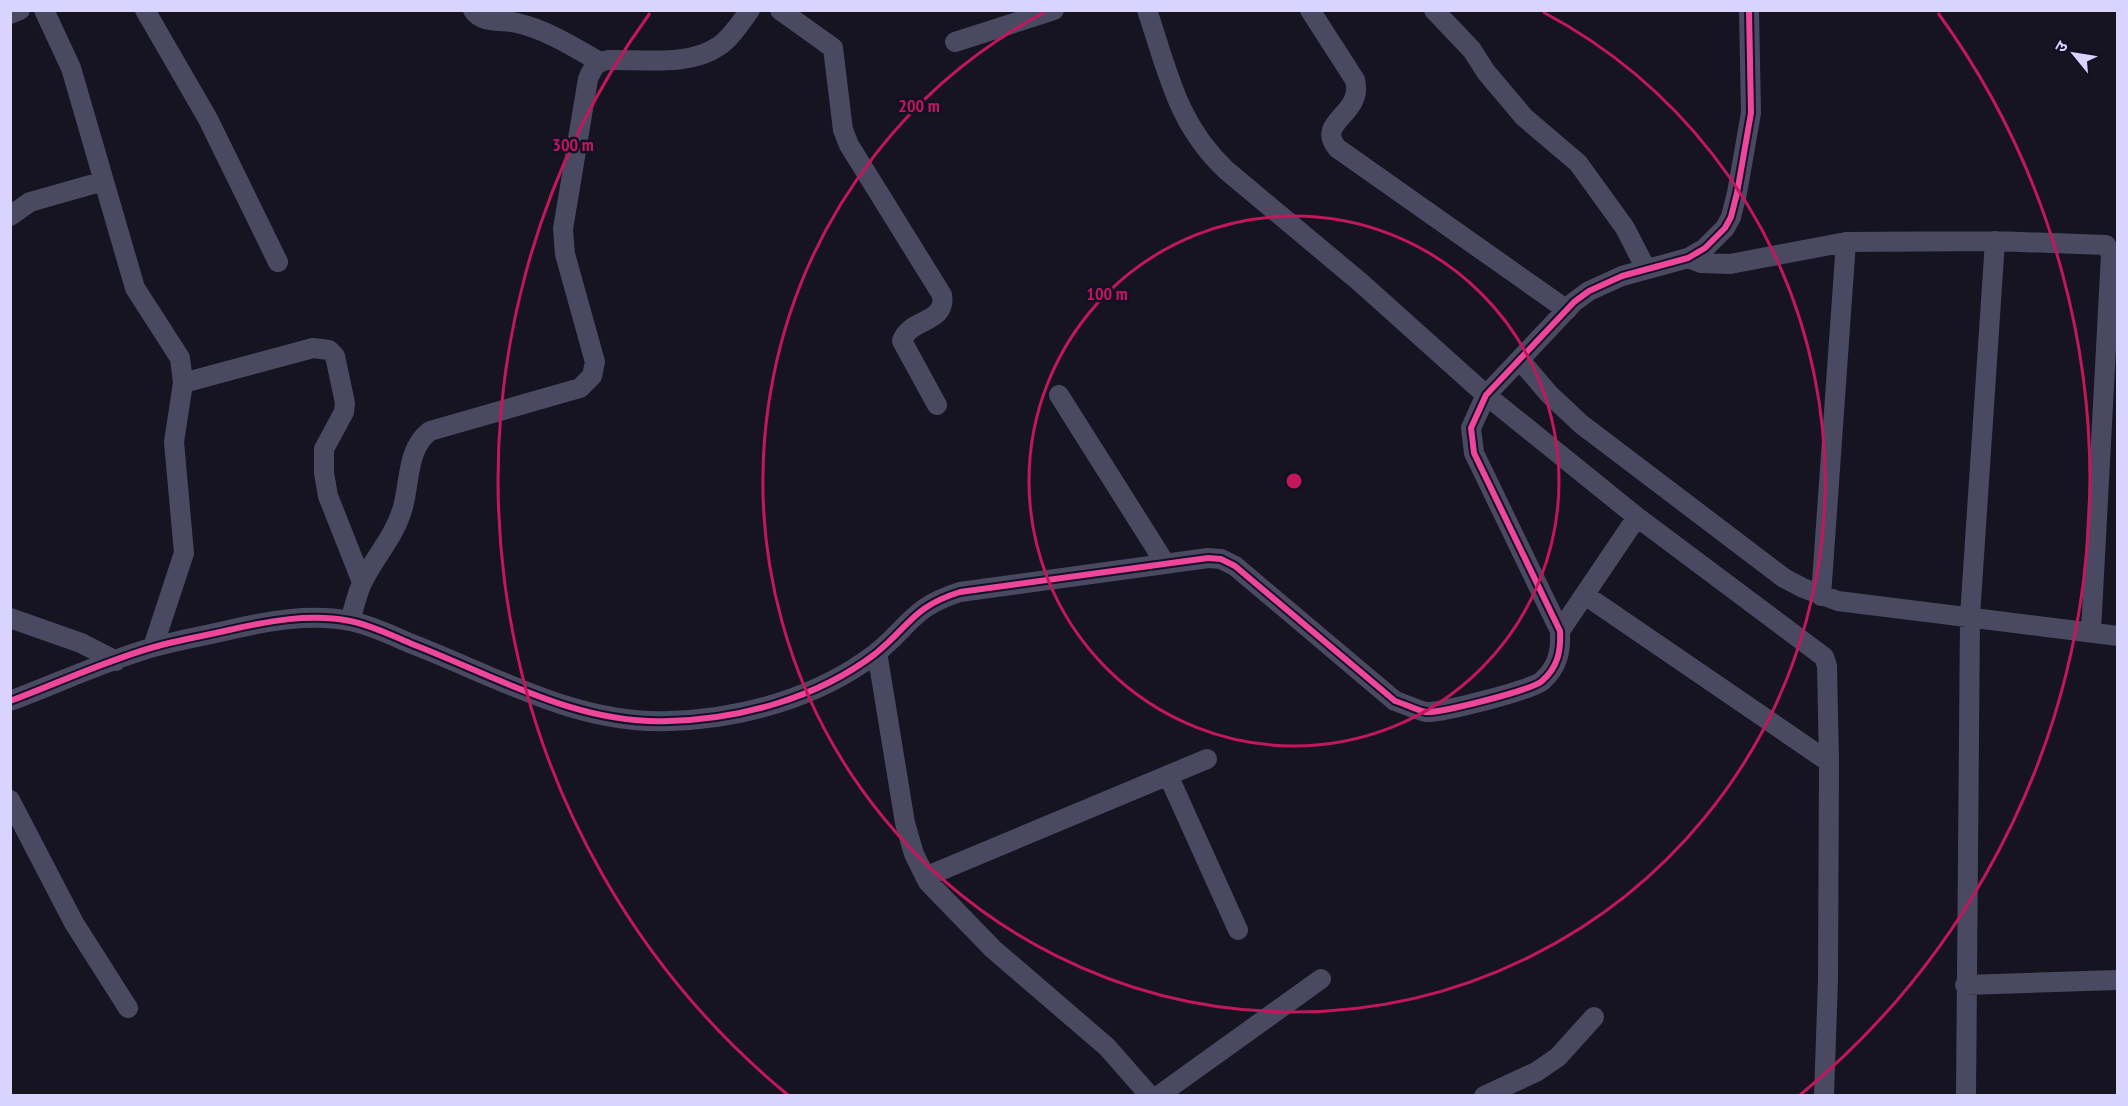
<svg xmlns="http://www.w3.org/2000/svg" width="2128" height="1106" font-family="'PT Sans Narrow','Noto Sans Devanagari',sans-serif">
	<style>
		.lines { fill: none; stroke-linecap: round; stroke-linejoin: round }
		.minor { stroke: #4a4962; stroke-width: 20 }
		.cycleway-casing { stroke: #130f26; stroke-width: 10 }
		.cycleway { stroke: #ed469a; stroke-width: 6 }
		.ring { fill: none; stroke: #c2185b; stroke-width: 3 }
		.centre { fill: #c2185b; stroke: #130f26; stroke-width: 3 }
		.ring-label { font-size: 18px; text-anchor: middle; font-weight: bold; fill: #c2185b; stroke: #130f26; stroke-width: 5; stroke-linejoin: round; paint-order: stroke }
	</style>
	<rect width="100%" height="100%" fill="#161421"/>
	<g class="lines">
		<path class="minor" d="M 44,10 L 71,68 L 135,288 L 180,358 L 183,383 L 174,442 L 184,553 L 153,647
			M 145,10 L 208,119 L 278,262
			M 473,10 C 483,25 502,19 517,23 C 547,30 572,46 598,61
			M 780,10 L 833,48 L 843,130 L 849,145 L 942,295 C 947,324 909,318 902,341 L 937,405
			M 1147,10 C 1168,72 1177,124 1226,170 L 1360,282 L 1486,395 L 1637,517 L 1824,657 L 1827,666 L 1829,762 L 1585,595
			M 1310,10 L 1355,80 C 1364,115 1315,121 1337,148 L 1567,310
			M 1434,10 L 1472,50 L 1486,72 L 1524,117 L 1578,163 L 1625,228 L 1646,269
			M 10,14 L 20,10
			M 955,42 L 1054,10
			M 10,216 L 30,202 L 104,181
			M 1688,258 L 1701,263 L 1730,264 L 1846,242 L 1995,241 L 2106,245 L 2111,254 L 2091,631
			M 1520,360 L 1549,394 L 1581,424 L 1784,578 L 1803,588 L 1838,601 L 2118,636
			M 183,383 L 313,348 L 329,350 L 335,356 L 345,403 L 344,412 L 324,449 L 324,473 L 328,496 L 362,582
			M 1059,395 L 1165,563
			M 1821,596 L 1846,242
			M 10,618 L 81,643 L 116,661
			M 350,621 C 354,608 357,593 363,581 C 376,555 395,536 403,507 C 410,481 407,448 430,431 L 580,388 L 592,376 L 595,362 L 565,254 L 563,229 L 588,79 C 593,67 596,62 608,60 C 643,59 689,67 719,46 C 731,38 741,22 750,10
			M 1560,631 L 1637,517
			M 877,652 L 905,823 L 914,854 L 928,882 L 993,949 L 1107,1047 L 1150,1096
			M 10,701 C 58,683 105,661 154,647 C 178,640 204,636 229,630 C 268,621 310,613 350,621 C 371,625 393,636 412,644 C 495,676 578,725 669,721 C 741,719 817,698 875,654 C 910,626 912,607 960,592 L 1208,558 L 1221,559 L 1235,566 L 1395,701 C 1405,704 1416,710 1426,712 C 1441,713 1532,690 1542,681 C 1558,667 1561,651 1560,631 L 1474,453 L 1471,428 L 1486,395 L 1574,302 L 1589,291 L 1622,276 L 1688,258 L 1705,248 L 1725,228 L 1731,217 L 1737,193 L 1751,113 L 1749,10
			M 1168,775 L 1238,930
			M 10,800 L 74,923 L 128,1008
			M 925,877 L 1207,759
			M 1965,985 L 2118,980
			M 1158,1096 L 1321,979
			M 1484,1096 L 1536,1072 L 1558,1057 L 1594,1017
			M 1824,1096 L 1828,980 L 1829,762
			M 1966,1096 L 1970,616 L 1995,241"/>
		<g class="cycleway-casing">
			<path id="cycleway" d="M 10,701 C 58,683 105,661 154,647 C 178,640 204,636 229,630 C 268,621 310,613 350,621 C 371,625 393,636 412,644 C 495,676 578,725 669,721 C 741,719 817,698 875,654 C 910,626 912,607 960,592 L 1208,558 L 1221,559 L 1235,566 L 1395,701 C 1405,704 1416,710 1426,712 C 1441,713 1532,690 1542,681 C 1558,667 1561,651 1560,631 L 1474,453 L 1471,428 L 1486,395 L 1574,302 L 1589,291 L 1622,276 L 1688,258 L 1705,248 L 1725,228 L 1731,217 L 1737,193 L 1751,113 L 1749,10"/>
		</g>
		<use href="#cycleway" class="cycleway"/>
	</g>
	<g class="ring">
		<circle cx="1294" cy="481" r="265"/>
		<path d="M1543 12A531 531 0 1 1 1045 12"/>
		<path d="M788 1095A796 796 0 0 1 650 13M1938 13A796 796 0 0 1 1800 1095"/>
	</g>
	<circle cx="1294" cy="481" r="9" class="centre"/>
	<g class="ring-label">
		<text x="919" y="112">200 m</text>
		<text x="573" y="151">300 m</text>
		<text x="1107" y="300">100 m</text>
	</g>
	<rect width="2128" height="1106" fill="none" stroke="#d9d4ff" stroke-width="24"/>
	<g transform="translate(2074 54) rotate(300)" stroke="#130f26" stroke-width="4.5" paint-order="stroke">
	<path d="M0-4.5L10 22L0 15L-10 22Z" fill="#d9d4ff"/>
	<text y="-9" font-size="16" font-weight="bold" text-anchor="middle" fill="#d9d4ff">उ</text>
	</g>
</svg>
